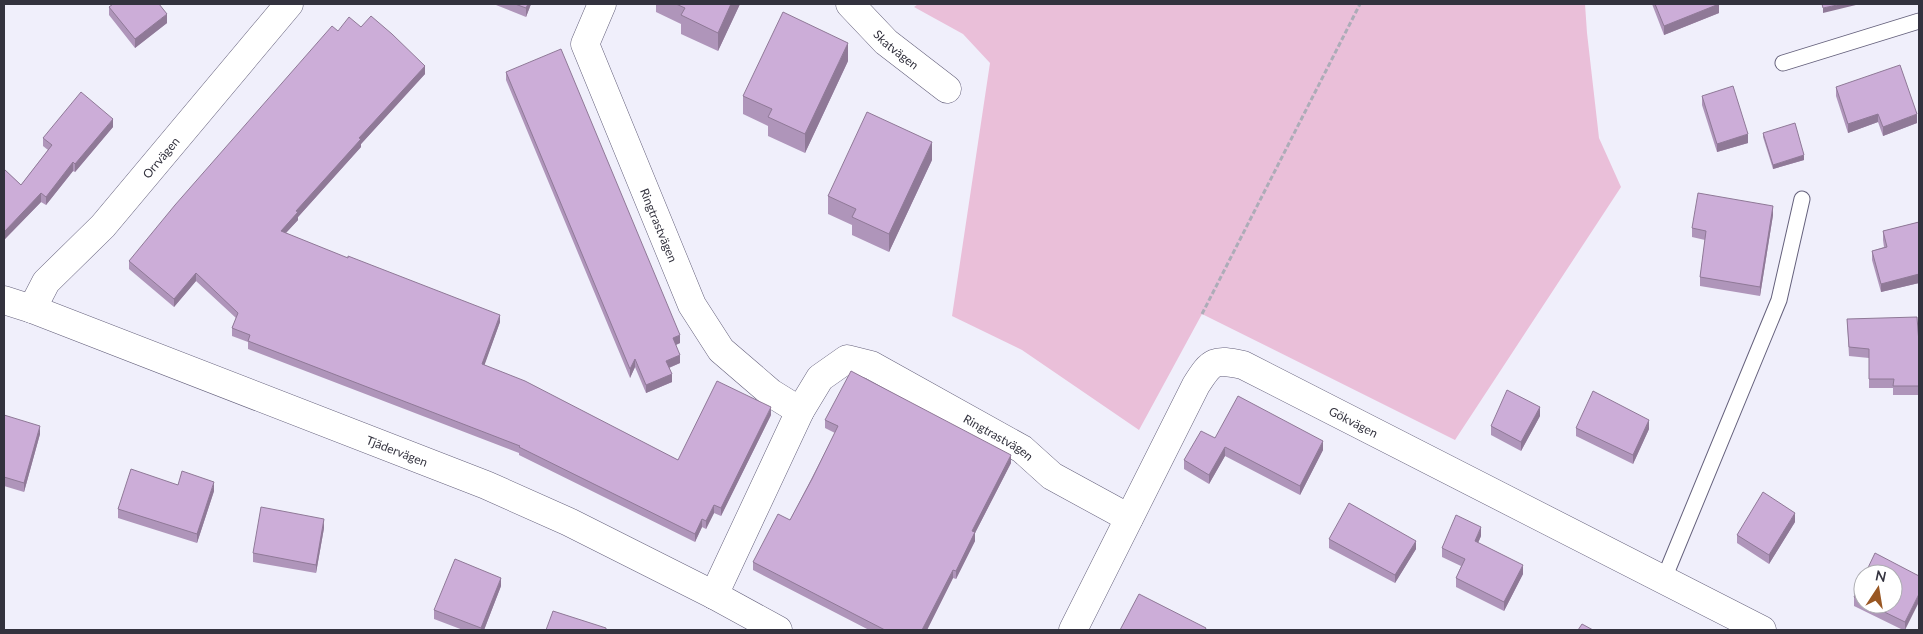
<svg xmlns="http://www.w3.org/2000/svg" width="1923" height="634" font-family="Lato,sans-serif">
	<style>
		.green { fill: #eabfd9 }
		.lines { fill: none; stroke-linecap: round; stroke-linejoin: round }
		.lane-casing { stroke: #65617c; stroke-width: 17 }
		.street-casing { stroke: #65617c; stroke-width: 29 }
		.path { stroke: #adacb8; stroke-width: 3; stroke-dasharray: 5 2.5; stroke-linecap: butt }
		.lane { stroke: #fff; stroke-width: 15 }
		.street { stroke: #fff; stroke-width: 28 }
		.wall { fill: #af95ba }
		.shaded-wall { fill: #8f7997 }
		.building { fill: #ccadd8; stroke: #8f7997 }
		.labels { text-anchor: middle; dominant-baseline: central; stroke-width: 4; stroke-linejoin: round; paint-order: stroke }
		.street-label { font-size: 12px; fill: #33323e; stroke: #fff }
	</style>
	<rect width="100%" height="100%" fill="#f0effb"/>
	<path class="green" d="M 918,4 L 1585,4 L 1587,33 L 1599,138 L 1621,187 L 1455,440 L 1202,314 L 1139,430 L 1022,350 L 952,316 L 990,63 L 963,34 L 914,7 Z"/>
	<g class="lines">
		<g class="lane-casing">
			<path id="lane" d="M 1783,63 L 1919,21
				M 1663,581 L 1779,300 L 1802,199"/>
		</g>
		<g class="street-casing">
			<g id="street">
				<path id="s1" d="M 602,4 L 585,44 L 692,305 L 721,350 L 771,393 L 800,411"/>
				<path id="s2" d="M 850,4 L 886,42 L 947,89"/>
				<path id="s3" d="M 4,300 L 32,309 L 486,485 L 569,522 L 714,595 L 778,630"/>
				<path id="s4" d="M 32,309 L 46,282 L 103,226 L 289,4"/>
				<path id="s5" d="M 714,595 L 800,411 L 820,378 L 847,359 L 871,365 L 1022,449 L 1052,476 L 1129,518"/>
				<path id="s6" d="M 1073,630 L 1196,385 C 1212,360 1214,359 1243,365 L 1762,630"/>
			</g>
		</g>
		<path class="path" d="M 1202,314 L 1360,4"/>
		<use href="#lane" class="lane"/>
		<use href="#street" class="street"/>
	</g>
	<path class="wall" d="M 496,4 L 531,4 L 526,17 L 496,5 Z
		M 656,4 L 740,4 L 718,51 L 681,34 L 681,24 L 656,12 Z
		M 1652,4 L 1719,4 L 1719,13 L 1664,35 Z
		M 109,7 L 167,23 L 135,48 L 109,15 Z
		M 361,27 L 425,74 L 361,144 L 361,147 L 298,217 L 298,220 L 286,233 L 500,322 L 484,365 L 678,460 L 771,415 L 721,516 L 714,513 L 706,529 L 702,527 L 695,542 L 519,455 L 519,453 L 248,349 L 248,342 L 232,336 L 232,328 L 236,318 L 196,281 L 174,307 L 129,269 L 129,261 L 338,31 Z
		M 848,61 L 805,153 L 768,136 L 768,126 L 743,114 L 743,96 Z
		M 506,72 L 680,343 L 676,345 L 680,363 L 669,368 L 672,382 L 646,393 L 635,367 L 630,378 L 506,80 Z
		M 1836,87 L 1917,123 L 1883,136 L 1878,122 L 1848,133 L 1836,96 Z
		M 1702,96 L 1748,143 L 1717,152 L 1702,105 Z
		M 113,127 L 75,172 L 73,171 L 46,205 L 41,202 L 5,239 L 4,238 L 4,169 L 21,185 L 48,150 L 43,146 L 43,138 Z
		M 1763,133 L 1804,160 L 1773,169 L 1763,137 Z
		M 932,160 L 889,252 L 852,235 L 852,225 L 828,214 L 828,196 Z
		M 1773,215 L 1760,296 L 1700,286 L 1700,277 L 1705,240 L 1692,237 L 1692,228 Z
		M 1919,222 L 1919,283 L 1881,292 L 1872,260 L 1872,251 L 1884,247 L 1883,240 L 1883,231 Z
		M 1847,319 L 1919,343 L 1919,395 L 1893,395 L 1893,388 L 1869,388 L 1869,358 L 1849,356 Z
		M 4,415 L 40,434 L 24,492 L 4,486 Z
		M 1540,416 L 1521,451 L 1491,435 L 1491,426 Z
		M 825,420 L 1011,463 L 975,533 L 975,541 L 956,579 L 953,578 L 927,630 L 869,630 L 753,570 L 753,562 L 790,520 L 835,433 L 825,428 Z
		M 1576,428 L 1649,429 L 1633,464 L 1576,436 Z
		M 1215,438 L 1323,450 L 1300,495 L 1225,456 L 1209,484 L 1184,469 L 1184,460 Z
		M 178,485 L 214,491 L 197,543 L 118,518 L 118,509 Z
		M 1795,522 L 1769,564 L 1737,543 L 1737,535 Z
		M 324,528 L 316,573 L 253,562 L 253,553 Z
		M 1481,536 L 1478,543 L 1523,574 L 1504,611 L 1456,587 L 1456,578 L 1461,566 L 1442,557 L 1442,548 Z
		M 1329,539 L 1416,549 L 1395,583 L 1329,548 Z
		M 1919,576 L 1905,630 L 1903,630 L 1854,606 L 1854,597 L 1863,579 L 1863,604 L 1893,604 Z
		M 501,586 L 484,630 L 463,630 L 434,619 L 434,610 Z"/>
	<path class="shaded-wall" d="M 528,4 L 531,4 L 526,17 L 526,8 Z
		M 731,4 L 740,4 L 718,51 L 718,33 Z
		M 1719,4 L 1719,13 L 1664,35 L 1664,26 Z
		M 1842,4 L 1860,4 L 1823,13 L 1823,8 Z
		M 167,14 L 167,23 L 135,48 L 135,39 Z
		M 848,43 L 848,61 L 805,153 L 805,134 Z
		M 425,66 L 425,74 L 361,144 L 361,147 L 298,217 L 298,220 L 281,238 L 281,231 L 296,211 L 359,138 Z
		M 1878,114 L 1878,122 L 1848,133 L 1848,124 Z
		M 1917,114 L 1917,123 L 1883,136 L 1883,127 Z
		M 113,119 L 113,127 L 75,172 L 75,164 Z
		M 1748,134 L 1748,143 L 1717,152 L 1717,144 Z
		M 932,142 L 932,160 L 889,252 L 889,234 Z
		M 1804,155 L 1804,160 L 1773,169 L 1773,165 Z
		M 73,162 L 73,171 L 46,205 L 46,197 Z
		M 41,193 L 41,202 L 5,239 L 5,231 Z
		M 1773,206 L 1773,215 L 1760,296 L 1760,287 Z
		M 196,273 L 196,281 L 174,307 L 174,299 Z
		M 1919,274 L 1919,283 L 1881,292 L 1881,284 Z
		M 500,315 L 500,322 L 482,372 L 482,364 Z
		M 680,335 L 680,343 L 673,346 L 673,338 Z
		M 680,355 L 680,363 L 666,369 L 666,361 Z
		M 635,359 L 635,367 L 630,378 L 630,369 Z
		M 672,374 L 672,382 L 646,393 L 646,385 Z
		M 771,407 L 771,415 L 721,516 L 721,508 Z
		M 1540,407 L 1540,416 L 1521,451 L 1521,442 Z
		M 1649,420 L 1649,429 L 1633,464 L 1633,455 Z
		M 40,426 L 40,434 L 24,492 L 24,483 Z
		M 1323,441 L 1323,450 L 1300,495 L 1300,486 Z
		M 1225,447 L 1225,456 L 1209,484 L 1209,475 Z
		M 1011,455 L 1011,463 L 975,533 L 975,541 L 956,579 L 956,571 L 972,531 Z
		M 214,482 L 214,491 L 197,543 L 197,534 Z
		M 714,505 L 714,513 L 706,529 L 706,521 Z
		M 1795,513 L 1795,522 L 1769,564 L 1769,555 Z
		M 324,519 L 324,528 L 316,573 L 316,565 Z
		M 702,519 L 702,527 L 695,542 L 695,534 Z
		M 1481,527 L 1481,536 L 1475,550 L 1475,541 Z
		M 1416,541 L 1416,549 L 1395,583 L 1395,575 Z
		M 1523,565 L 1523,574 L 1504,611 L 1504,602 Z
		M 953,570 L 953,578 L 927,630 L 922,630 Z
		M 501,578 L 501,586 L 484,630 L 481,630 L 481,628 Z
		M 1919,594 L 1919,602 L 1905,630 L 1905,622 Z"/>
	<path class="building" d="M 113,4 L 159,4 L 167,14 L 135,39 L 109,7 Z
		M 515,4 L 528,4 L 526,8 Z
		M 676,4 L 731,4 L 718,33 L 681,15 L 685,8 Z
		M 1655,4 L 1719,4 L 1664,26 Z
		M 1822,4 L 1842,4 L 1823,8 Z
		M 783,12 L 848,43 L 805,134 L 768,117 L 772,109 L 743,96 Z
		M 371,16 L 392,34 L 425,66 L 359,138 L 361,139 L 296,211 L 298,212 L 281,231 L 348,258 L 348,256 L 500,315 L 482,364 L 525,381 L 678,460 L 717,381 L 771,407 L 721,508 L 714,505 L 706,521 L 702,519 L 695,534 L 519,447 L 520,446 L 248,341 L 250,335 L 232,328 L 238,313 L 196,273 L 174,299 L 129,261 L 175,205 L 332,26 L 338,31 L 349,17 L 361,27 Z
		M 561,49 L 680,335 L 673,338 L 680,355 L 666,361 L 672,374 L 646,385 L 635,359 L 630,369 L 506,72 Z
		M 1900,65 L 1917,114 L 1883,127 L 1878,114 L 1848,124 L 1836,87 Z
		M 1733,86 L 1748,134 L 1717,144 L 1702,96 Z
		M 81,92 L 113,119 L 75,164 L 73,162 L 46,197 L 41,193 L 5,231 L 4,230 L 4,169 L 21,185 L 52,145 L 43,138 Z
		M 867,112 L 932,142 L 889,234 L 852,217 L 856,209 L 828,196 Z
		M 1795,123 L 1804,155 L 1773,165 L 1763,133 Z
		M 1698,193 L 1773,206 L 1760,287 L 1700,277 L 1706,231 L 1692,228 Z
		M 1919,222 L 1919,274 L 1881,284 L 1872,251 L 1887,247 L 1883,231 Z
		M 1917,317 L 1919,343 L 1919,386 L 1893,386 L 1894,379 L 1869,379 L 1869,349 L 1849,347 L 1847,319 Z
		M 851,371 L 1011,455 L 972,531 L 975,532 L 956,571 L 953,570 L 922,630 L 885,630 L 753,562 L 778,514 L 790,520 L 812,479 L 838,426 L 825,420 Z
		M 1507,390 L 1540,407 L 1521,442 L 1491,426 Z
		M 1593,391 L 1649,420 L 1633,455 L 1576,428 Z
		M 1238,396 L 1323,441 L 1300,486 L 1225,447 L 1209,475 L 1184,460 L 1201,431 L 1215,438 Z
		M 4,415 L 40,426 L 24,483 L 4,477 Z
		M 131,469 L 178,485 L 182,471 L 214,482 L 197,534 L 118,509 Z
		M 1763,492 L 1795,513 L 1769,555 L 1737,535 Z
		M 1349,503 L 1416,541 L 1395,575 L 1329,539 Z
		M 261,507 L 324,519 L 316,565 L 253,553 Z
		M 1456,515 L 1481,527 L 1475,541 L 1523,565 L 1504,602 L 1456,578 L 1465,559 L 1442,548 Z
		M 1875,553 L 1919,576 L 1919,594 L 1905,622 L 1868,604 L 1893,604 L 1893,574 L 1865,574 Z
		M 455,559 L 501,578 L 481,628 L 434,610 Z
		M 1863,579 L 1863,602 L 1854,597 Z
		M 1139,594 L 1206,628 L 1205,630 L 1120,630 Z
		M 553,611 L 606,628 L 606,630 L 546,630 Z
		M 1582,624 L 1593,630 L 1578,630 Z"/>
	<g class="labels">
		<g class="street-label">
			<text stroke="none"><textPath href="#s2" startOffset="65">Skatvägen</textPath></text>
			<text stroke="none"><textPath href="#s4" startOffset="200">Orrvägen</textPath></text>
			<text stroke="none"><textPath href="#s1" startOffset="239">Ringtrastvägen</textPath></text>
			<text stroke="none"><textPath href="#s6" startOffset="456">Gökvägen</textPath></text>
			<text stroke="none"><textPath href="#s5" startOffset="446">Ringtrastvägen</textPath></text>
			<text stroke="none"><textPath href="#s3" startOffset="421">Tjädervägen</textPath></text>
		</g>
	</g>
	<rect width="1923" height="634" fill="none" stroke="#33323e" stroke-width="10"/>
	<g transform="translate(1878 589) rotate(12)"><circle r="24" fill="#ffffff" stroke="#adadb2"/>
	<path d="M0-4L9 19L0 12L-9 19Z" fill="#995723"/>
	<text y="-8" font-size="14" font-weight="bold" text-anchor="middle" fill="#33323e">N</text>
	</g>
</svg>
